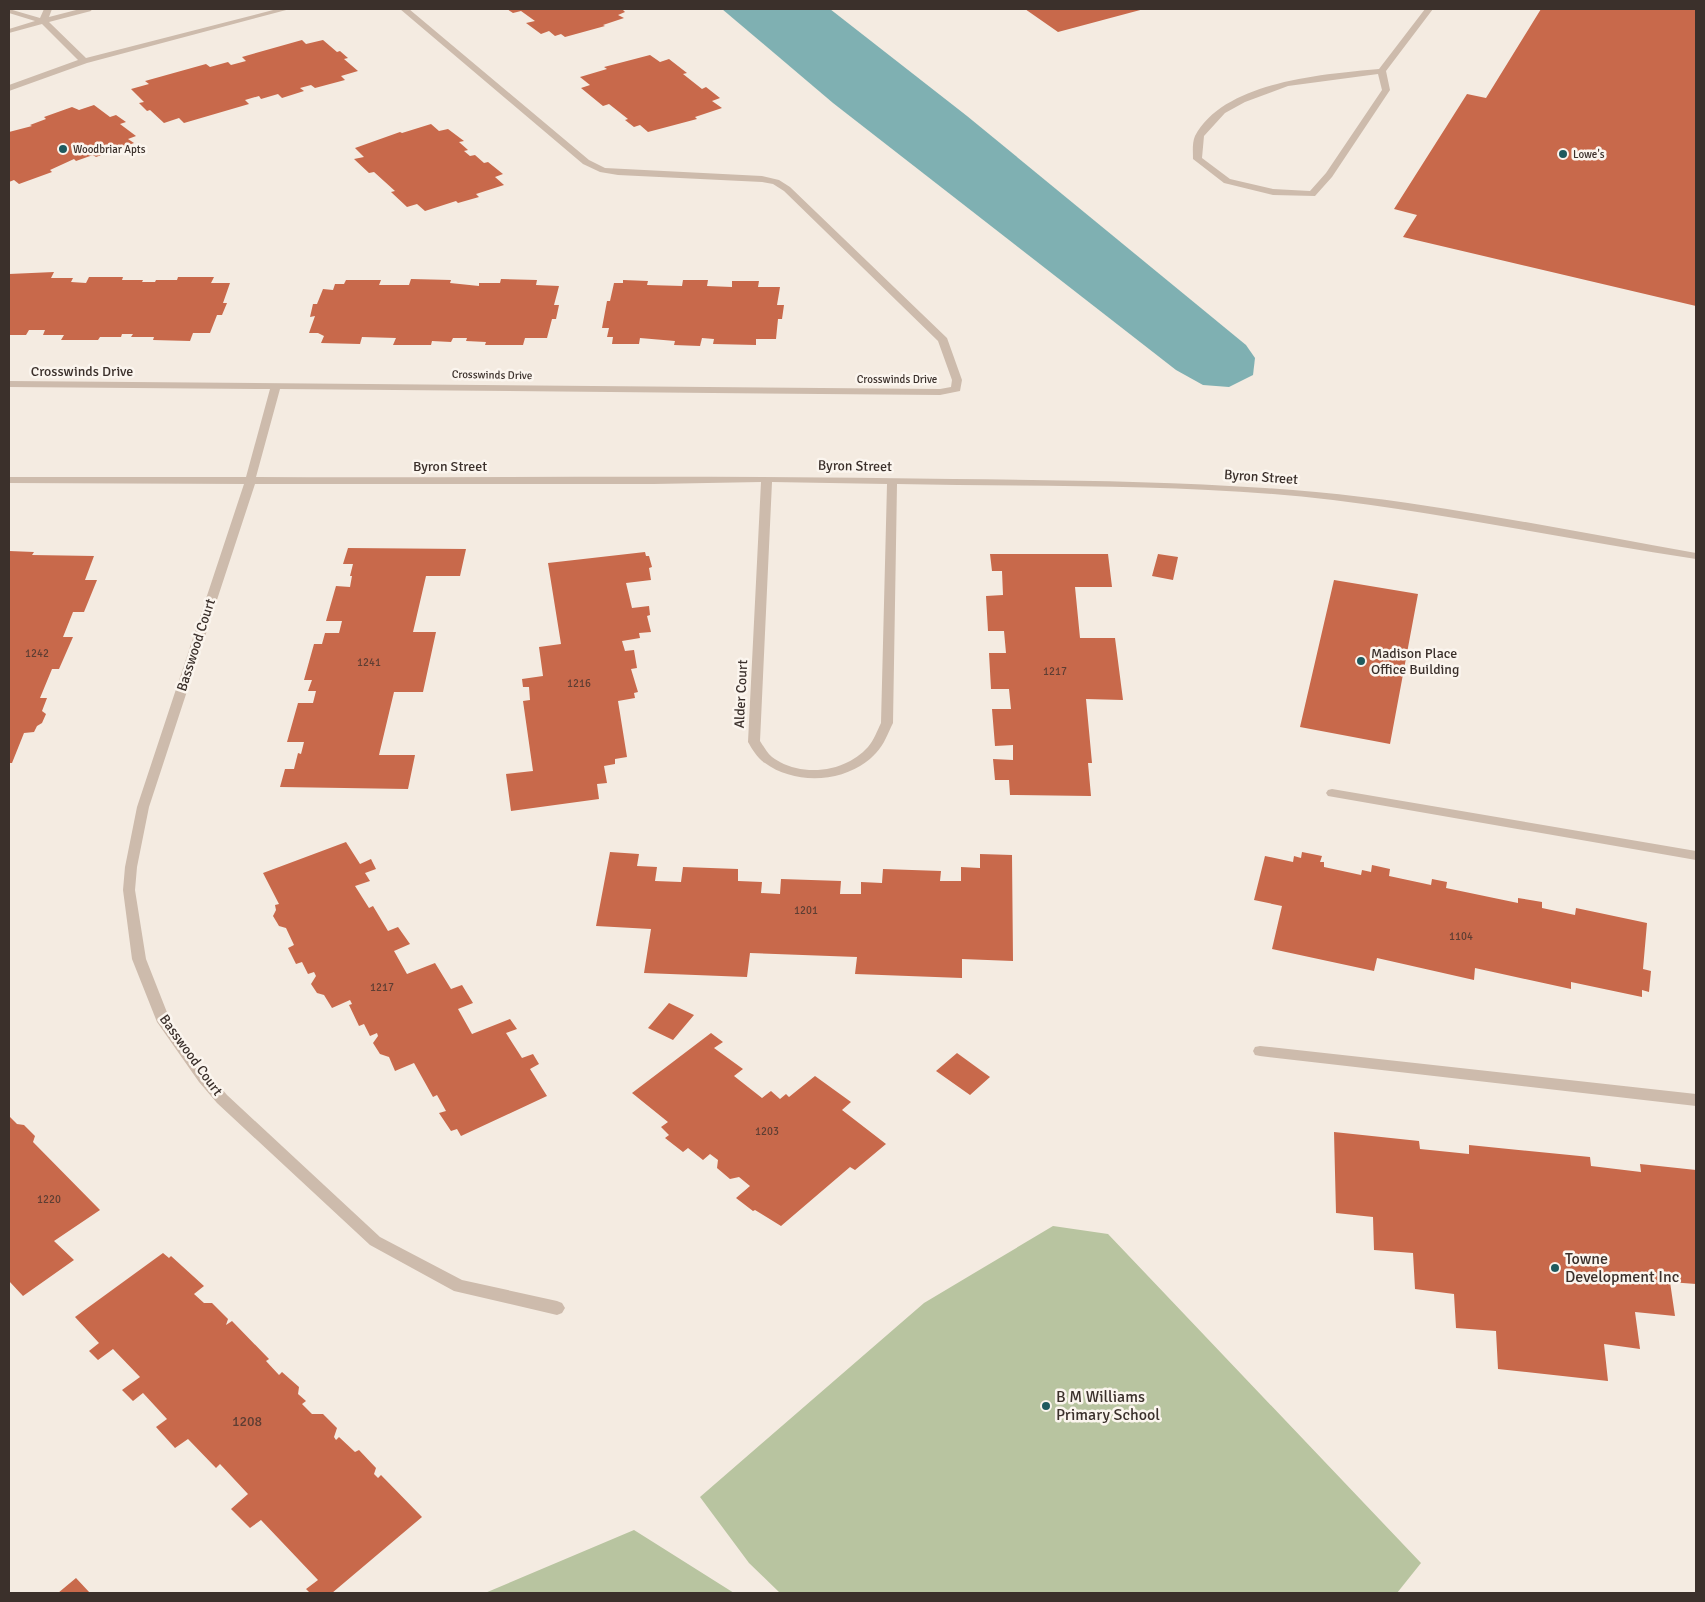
<svg xmlns="http://www.w3.org/2000/svg" width="1705" height="1602" font-family="Signika,sans-serif">
	<style>
		.green { fill: #b8c4a0 }
		.water { fill: #7fb0b2 }
		.building { fill: #c8694b }
		.lines { fill: none; stroke-linecap: round; stroke-linejoin: round }
		.service { fill: #cdbbac; fill-rule: evenodd }
		.minor { fill: #cdbbac; fill-rule: evenodd }
		.poi-dot { fill: #1f5a5e; stroke: #fbf5ee; stroke-width: 2 }
		.labels { text-anchor: middle; dominant-baseline: central; stroke-width: 5; stroke-linejoin: round; paint-order: stroke }
		.far-poi-label { font-size: 11px; fill: #3b302b; stroke: #fbf5ee; text-anchor: start }
		.far-street-label { font-size: 11px; fill: #3b302b; stroke: #fbf5ee }
		.number-label { font-size: 11px; fill: #5e3e33 }
		.street-label { font-size: 14px; fill: #3b302b; stroke: #fbf5ee }
		.poi-label { font-size: 14px; fill: #3b302b; stroke: #fbf5ee; text-anchor: start }
		.near-number-label { font-size: 14px; fill: #5e3e33 }
		.near-poi-label { font-size: 16px; fill: #3b302b; stroke: #fbf5ee; text-anchor: start }
	</style>
	<rect width="100%" height="100%" fill="#f4ebe1"/>
	<path class="green" d="M 1053,1226 L 1108,1234 L 1421,1563 L 1397,1593 L 780,1593 L 749,1563 L 700,1497 L 924,1303 Z
		M 634,1530 L 734,1593 L 485,1593 Z"/>
	<path class="water" d="M 722,9 L 830,9 L 967,116 L 1246,345 L 1255,358 L 1253,375 L 1229,387 L 1203,385 L 1176,370 L 833,103 Z"/>
	<path class="building" d="M 507,9 L 625,9 L 623,10 L 625,12 L 618,15 L 624,18 L 603,25 L 605,26 L 565,37 L 561,34 L 555,36 L 549,31 L 541,34 L 526,23 L 535,21 L 521,11 L 513,13 Z
		M 1025,9 L 1144,9 L 1058,32 Z
		M 1541,9 L 1696,9 L 1696,306 L 1403,237 L 1417,215 L 1394,209 L 1467,94 L 1486,98 Z
		M 302,40 L 306,44 L 323,40 L 337,52 L 340,51 L 348,58 L 344,59 L 358,71 L 341,76 L 345,80 L 315,88 L 311,85 L 300,88 L 304,91 L 282,98 L 278,94 L 261,99 L 259,96 L 245,100 L 249,104 L 184,123 L 179,118 L 164,123 L 150,110 L 147,111 L 139,103 L 144,102 L 131,89 L 149,84 L 145,81 L 206,64 L 210,67 L 228,62 L 231,65 L 246,61 L 242,57 Z
		M 650,55 L 660,62 L 669,59 L 687,73 L 683,74 L 702,89 L 706,87 L 720,98 L 712,101 L 722,108 L 695,117 L 697,119 L 648,132 L 640,125 L 634,127 L 625,120 L 628,119 L 609,104 L 603,106 L 581,88 L 590,85 L 580,77 L 607,69 L 604,67 Z
		M 94,105 L 110,117 L 116,115 L 126,122 L 120,124 L 136,136 L 128,139 L 134,143 L 96,157 L 93,155 L 76,161 L 74,159 L 50,170 L 52,172 L 19,184 L 14,180 L 9,182 L 9,132 L 32,126 L 30,125 L 46,119 L 44,117 L 72,107 L 79,110 Z
		M 431,124 L 439,131 L 448,129 L 464,141 L 459,142 L 468,150 L 464,151 L 470,156 L 475,155 L 484,163 L 488,162 L 503,174 L 495,177 L 504,185 L 476,194 L 479,197 L 458,203 L 456,201 L 425,211 L 417,204 L 407,207 L 391,192 L 395,191 L 374,172 L 369,173 L 354,159 L 364,157 L 355,148 L 400,132 L 402,133 Z
		M 54,272 L 51,278 L 73,278 L 71,282 L 86,283 L 89,277 L 123,277 L 122,280 L 143,280 L 142,282 L 155,282 L 156,280 L 177,280 L 178,277 L 214,277 L 211,283 L 230,283 L 223,303 L 227,303 L 222,315 L 217,315 L 210,333 L 193,333 L 190,341 L 153,340 L 154,337 L 131,337 L 133,334 L 122,334 L 121,337 L 100,337 L 98,340 L 61,340 L 64,335 L 43,335 L 45,330 L 29,330 L 26,335 L 9,335 L 9,274 Z
		M 411,279 L 451,280 L 450,283 L 479,286 L 479,283 L 500,283 L 501,279 L 537,280 L 536,285 L 559,286 L 554,305 L 559,305 L 556,319 L 552,319 L 547,338 L 525,338 L 523,345 L 485,345 L 486,342 L 466,341 L 467,338 L 453,338 L 451,342 L 432,341 L 431,345 L 393,345 L 396,338 L 362,337 L 360,344 L 321,343 L 324,336 L 318,333 L 309,333 L 315,316 L 310,317 L 313,304 L 317,304 L 323,289 L 333,290 L 335,284 L 344,284 L 346,280 L 381,280 L 379,285 L 409,285 Z
		M 623,280 L 648,281 L 647,285 L 682,286 L 683,280 L 708,280 L 707,286 L 732,287 L 732,281 L 759,281 L 758,287 L 780,287 L 777,305 L 784,305 L 782,319 L 778,319 L 776,339 L 756,339 L 756,345 L 713,344 L 714,339 L 702,338 L 700,346 L 674,345 L 675,341 L 640,338 L 639,344 L 612,344 L 613,337 L 607,337 L 609,328 L 602,328 L 607,301 L 610,301 L 614,283 L 623,283 Z
		M 348,548 L 466,549 L 460,576 L 426,576 L 413,632 L 436,632 L 423,692 L 394,692 L 379,755 L 415,755 L 408,789 L 280,787 L 285,769 L 294,769 L 298,753 L 301,754 L 304,742 L 287,742 L 298,703 L 313,703 L 316,691 L 308,691 L 312,680 L 304,680 L 314,644 L 322,644 L 325,633 L 339,633 L 342,621 L 326,621 L 336,586 L 350,587 L 352,576 L 350,576 L 353,564 L 343,564 Z
		M 9,551 L 34,552 L 32,555 L 94,556 L 85,580 L 97,580 L 84,612 L 73,612 L 63,637 L 73,637 L 59,669 L 52,669 L 40,698 L 47,698 L 42,711 L 46,714 L 42,723 L 37,726 L 34,732 L 24,733 L 12,763 L 9,763 Z
		M 645,552 L 646,556 L 649,556 L 652,567 L 649,568 L 651,580 L 626,583 L 632,608 L 649,606 L 650,615 L 647,616 L 651,632 L 639,633 L 640,638 L 622,641 L 625,651 L 634,650 L 637,668 L 631,669 L 638,692 L 634,693 L 635,698 L 618,701 L 627,757 L 615,759 L 615,764 L 604,766 L 607,783 L 597,784 L 599,799 L 511,811 L 506,774 L 533,771 L 523,701 L 530,700 L 529,687 L 523,687 L 522,679 L 543,676 L 539,647 L 561,644 L 548,563 Z
		M 990,554 L 1108,554 L 1112,587 L 1075,587 L 1080,638 L 1115,638 L 1123,700 L 1086,699 L 1092,763 L 1088,763 L 1091,796 L 1010,795 L 1009,780 L 995,780 L 993,759 L 1013,760 L 1013,745 L 995,746 L 992,709 L 1011,709 L 1009,689 L 991,689 L 989,653 L 1006,653 L 1004,631 L 988,631 L 986,596 L 1003,595 L 1002,571 L 992,571 Z
		M 1158,554 L 1178,557 L 1173,580 L 1152,576 Z
		M 1334,580 L 1418,594 L 1390,744 L 1300,727 Z
		M 346,842 L 360,864 L 371,859 L 376,869 L 365,873 L 370,881 L 355,886 L 369,908 L 373,906 L 388,931 L 398,927 L 410,944 L 394,951 L 407,974 L 435,963 L 451,989 L 462,985 L 473,1003 L 458,1009 L 472,1034 L 510,1019 L 517,1029 L 506,1033 L 522,1058 L 533,1054 L 539,1064 L 530,1069 L 547,1096 L 461,1136 L 457,1129 L 451,1131 L 439,1113 L 446,1111 L 437,1095 L 433,1097 L 414,1063 L 395,1071 L 389,1057 L 380,1054 L 373,1043 L 378,1036 L 377,1033 L 370,1036 L 364,1024 L 359,1026 L 349,1005 L 352,1004 L 350,1000 L 332,1008 L 324,995 L 317,993 L 311,984 L 316,976 L 314,972 L 308,974 L 302,962 L 296,964 L 288,948 L 294,945 L 286,928 L 279,926 L 273,916 L 276,910 L 275,905 L 279,904 L 263,873 Z
		M 610,852 L 639,854 L 637,866 L 657,867 L 655,881 L 681,882 L 683,867 L 738,869 L 738,881 L 762,882 L 761,893 L 780,894 L 781,879 L 841,881 L 840,894 L 861,894 L 861,882 L 882,883 L 883,869 L 941,871 L 940,881 L 961,881 L 961,867 L 980,868 L 980,854 L 1012,855 L 1013,961 L 962,959 L 962,978 L 855,974 L 857,957 L 750,953 L 747,977 L 644,973 L 651,929 L 596,926 Z
		M 1302,852 L 1322,856 L 1320,862 L 1324,862 L 1324,867 L 1361,875 L 1362,870 L 1371,872 L 1372,865 L 1390,869 L 1389,876 L 1431,885 L 1432,879 L 1447,882 L 1446,888 L 1518,903 L 1518,898 L 1542,902 L 1542,908 L 1575,915 L 1576,908 L 1647,923 L 1643,969 L 1651,971 L 1649,992 L 1642,990 L 1642,997 L 1571,982 L 1571,989 L 1475,968 L 1474,980 L 1377,958 L 1374,971 L 1272,949 L 1282,906 L 1254,900 L 1265,856 L 1293,862 L 1294,856 L 1301,858 Z
		M 669,1003 L 694,1015 L 673,1040 L 648,1028 Z
		M 711,1033 L 723,1042 L 714,1048 L 743,1069 L 734,1076 L 762,1098 L 771,1091 L 780,1099 L 786,1094 L 789,1097 L 815,1076 L 851,1102 L 842,1110 L 886,1144 L 855,1170 L 850,1167 L 781,1226 L 755,1210 L 753,1211 L 736,1198 L 750,1186 L 739,1177 L 730,1179 L 717,1168 L 718,1160 L 710,1154 L 703,1160 L 688,1148 L 683,1152 L 665,1138 L 669,1135 L 661,1127 L 668,1122 L 632,1093 Z
		M 957,1053 L 990,1077 L 970,1095 L 936,1071 Z
		M 9,1116 L 17,1124 L 24,1125 L 35,1136 L 33,1142 L 100,1210 L 54,1241 L 74,1260 L 23,1296 L 9,1281 Z
		M 1334,1132 L 1419,1141 L 1420,1149 L 1469,1154 L 1469,1145 L 1590,1157 L 1591,1166 L 1641,1172 L 1640,1164 L 1696,1170 L 1696,1284 L 1670,1282 L 1675,1316 L 1635,1312 L 1640,1349 L 1604,1344 L 1608,1381 L 1498,1369 L 1496,1331 L 1456,1328 L 1454,1294 L 1415,1289 L 1413,1253 L 1374,1250 L 1373,1217 L 1336,1213 Z
		M 163,1253 L 169,1258 L 171,1256 L 204,1286 L 194,1294 L 204,1303 L 212,1303 L 228,1319 L 226,1325 L 232,1321 L 269,1359 L 266,1361 L 279,1375 L 282,1372 L 299,1387 L 298,1394 L 306,1401 L 302,1404 L 312,1414 L 323,1414 L 337,1428 L 334,1437 L 336,1440 L 339,1437 L 355,1452 L 359,1450 L 376,1468 L 374,1474 L 378,1478 L 381,1475 L 422,1517 L 332,1593 L 310,1593 L 306,1589 L 318,1580 L 261,1520 L 250,1528 L 231,1509 L 248,1494 L 220,1464 L 216,1468 L 188,1439 L 175,1448 L 156,1427 L 167,1419 L 143,1393 L 133,1401 L 122,1390 L 140,1377 L 113,1349 L 98,1360 L 89,1351 L 99,1343 L 75,1317 Z
		M 76,1578 L 90,1593 L 58,1593 Z"/>
	<g class="lines">
		<path class="service" d="M 1425,9 L 1433,9 L 1386,71 L 1390,90 L 1332,177 L 1315,196 L 1273,195 L 1224,183 L 1193,159 C 1193,152 1192,143 1195,136 C 1224,81 1325,74 1379,69 ZM 1378,74 L 1382,90 L 1326,173 L 1310,191 L 1273,189 L 1230,179 L 1202,158 L 1204,136 L 1225,113 L 1245,102 L 1288,86 Z
			M 1332,789 L 1696,851 L 1696,860 L 1328,796 L 1326,793 L 1328,790 Z
			M 1260,1046 L 1696,1094 L 1696,1106 L 1260,1056 L 1255,1055 L 1253,1051 L 1255,1047 Z"/>
		<path class="minor" d="M 9,9 L 40,18 L 44,9 L 52,9 L 49,17 L 80,9 L 92,9 L 91,11 L 49,22 L 86,58 L 277,9 L 290,9 L 87,63 L 9,91 L 9,85 L 78,60 L 42,24 L 9,33 L 9,29 L 35,21 L 9,13 Z
			M 400,9 L 409,9 L 589,160 L 605,168 L 762,176 L 779,180 L 790,187 L 947,338 L 962,380 L 960,391 L 940,395 L 280,389 L 256,477 C 489,478 721,475 953,479 C 1057,480 1162,481 1265,488 C 1410,497 1553,528 1696,553 L 1696,559 C 1575,541 1455,515 1333,500 C 1189,483 1042,487 897,484 L 893,723 C 888,733 884,745 876,753 C 849,783 796,786 765,763 C 758,759 752,749 748,742 L 761,482 L 654,484 L 255,484 L 149,807 L 137,867 L 135,890 L 146,959 L 170,1020 L 209,1074 L 227,1095 L 380,1237 L 462,1280 L 557,1301 L 562,1303 L 565,1308 L 562,1313 L 557,1315 L 454,1291 L 370,1245 L 217,1103 L 199,1082 L 157,1022 L 132,959 L 123,890 L 125,867 L 137,807 L 244,484 L 9,483 L 9,477 L 246,477 L 270,389 L 9,387 L 9,381 L 940,389 L 951,387 L 952,380 L 938,341 L 784,191 L 773,184 L 762,182 L 618,175 L 600,172 L 583,164 ZM 772,482 L 887,484 L 881,723 C 877,731 874,740 868,747 C 845,773 800,778 772,757 C 767,753 764,747 760,741 Z"/>
	</g>
	<g class="poi-dot">
		<circle cx="63" cy="149" r="5"/>
		<circle cx="1563" cy="154" r="5"/>
		<circle cx="1361" cy="661" r="5"/>
		<circle cx="1555" cy="1268" r="5"/>
		<circle cx="1046" cy="1406" r="5"/>
	</g>
	<g class="labels">
		<g class="far-poi-label">
			<text x="73" y="149">Woodbriar Apts</text>
			<text x="1573" y="154">Lowe's</text>
		</g>
		<g class="far-street-label">
			<text transform="translate(492 375) rotate(1)">Crosswinds Drive</text>
			<text x="897" y="379">Crosswinds Drive</text>
		</g>
		<g class="number-label">
			<text x="37" y="653">1242</text>
			<text x="369" y="662">1241</text>
			<text x="1055" y="671">1217</text>
			<text x="579" y="683">1216</text>
			<text x="806" y="910">1201</text>
			<text x="1461" y="936">1104</text>
			<text x="382" y="987">1217</text>
			<text x="767" y="1131">1203</text>
			<text x="49" y="1199">1220</text>
		</g>
		<g class="street-label">
			<text x="82" y="371">Crosswinds Drive</text>
			<text x="450" y="466">Byron Street</text>
			<text transform="translate(855 466) rotate(1)">Byron Street</text>
			<text transform="translate(1261 477) rotate(4)">Byron Street</text>
			<text transform="translate(196 645) rotate(-72)">Basswood Court</text>
			<text transform="translate(741 694) rotate(-87)">Alder Court</text>
			<text transform="translate(191 1055) rotate(54)">Basswood Court</text>
		</g>
		<g class="poi-label">
			<text x="1371" y="653">Madison Place<tspan x="1371" dy="16">Office Building</tspan></text>
		</g>
		<g class="near-number-label">
			<text x="247" y="1421">1208</text>
		</g>
		<g class="near-poi-label">
			<text x="1565" y="1259">Towne<tspan x="1565" dy="18">Development Inc</tspan></text>
			<text x="1056" y="1397">B M Williams<tspan x="1056" dy="18">Primary School</tspan></text>
		</g>
	</g>
	<rect width="1705" height="1602" fill="none" stroke="#3b302b" stroke-width="20"/>
</svg>
